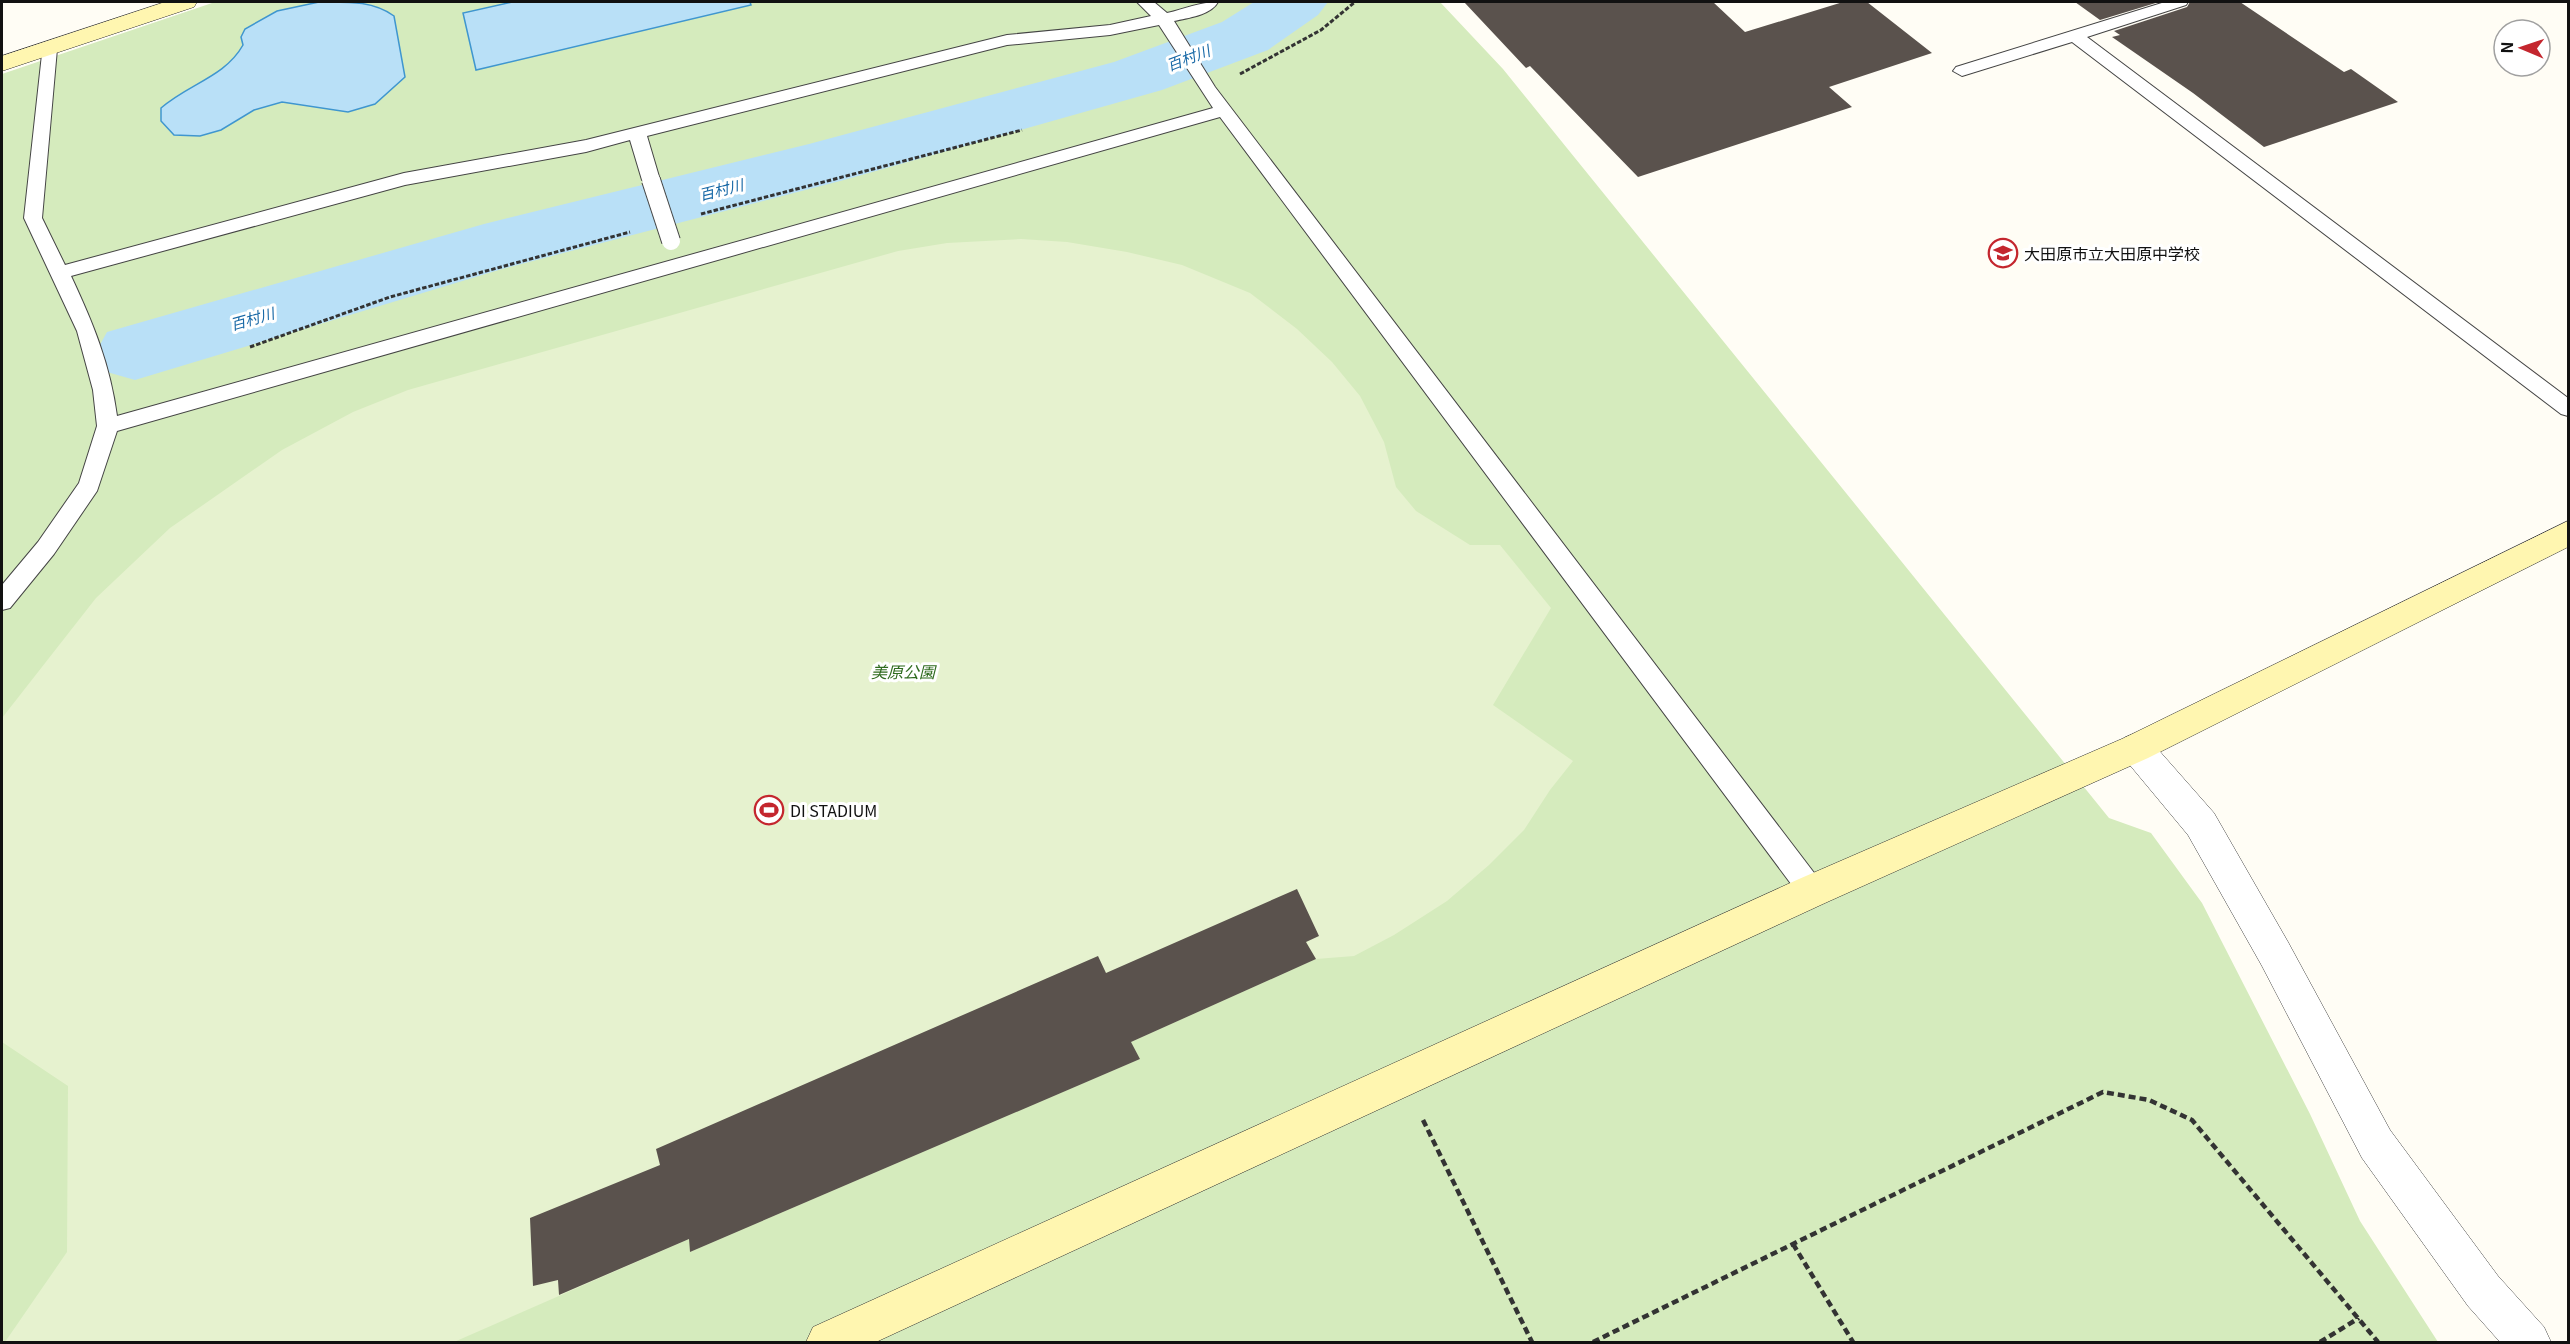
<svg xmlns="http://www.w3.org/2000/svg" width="2570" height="1344" font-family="Georgia,'Noto Sans JP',serif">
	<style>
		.green { fill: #d5ebbd }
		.pitch { fill: #e6f2cf }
		.water { fill: #b9e0f7; stroke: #3f96cf; stroke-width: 1.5 }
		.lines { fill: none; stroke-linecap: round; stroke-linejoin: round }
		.river { fill: #b9e0f7; fill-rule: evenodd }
		.building { fill: #5a524d }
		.lane-casing { stroke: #444; stroke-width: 2 }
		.street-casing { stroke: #444; stroke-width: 1 }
		.secondary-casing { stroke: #333; stroke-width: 1 }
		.path-far1 { stroke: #333; stroke-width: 3; stroke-dasharray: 4.5 2; stroke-linecap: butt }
		.path { stroke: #333; stroke-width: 4.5; stroke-dasharray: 7 4; stroke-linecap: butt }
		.lane { fill: #fff; fill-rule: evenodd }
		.street { fill: #fff; fill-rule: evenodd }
		.secondary { fill: #fff6b0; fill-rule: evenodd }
		.lane-bridge-casing { stroke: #444; stroke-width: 20; stroke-linecap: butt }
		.lane-bridge { stroke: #fff; stroke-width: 18 }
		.labels { text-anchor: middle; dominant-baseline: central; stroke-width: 6; stroke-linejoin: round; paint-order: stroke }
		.far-water-label { font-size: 15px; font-style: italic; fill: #1768a6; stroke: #fff }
		.poi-label { font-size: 16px; fill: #111; stroke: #fff; text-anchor: start }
		.park-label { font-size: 16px; font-style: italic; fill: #2f6b1f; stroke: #fff }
	</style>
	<rect width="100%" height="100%" fill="#fffdf5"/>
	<path class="green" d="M 215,2 L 1440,2 L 1503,69 L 2109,818 L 2151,833 L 2202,903 L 2310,1114 L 2360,1221 L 2438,1342 L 2,1342 L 2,74 Z"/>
	<path class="pitch" d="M 1021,239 L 1067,242 L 1127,252 L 1182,265 L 1250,293 L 1297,329 L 1332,362 L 1360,396 L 1384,442 L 1396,487 L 1416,511 L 1470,545 L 1500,545 L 1551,608 L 1493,705 L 1573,761 L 1550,790 L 1524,830 L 1489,865 L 1447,901 L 1394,935 L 1354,956 L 1316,959 L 1131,1042 L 1140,1059 L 690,1252 L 689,1239 L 454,1342 L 5,1342 L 67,1252 L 68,1086 L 2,1042 L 2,718 L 96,598 L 170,528 L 282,450 L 353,412 L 408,390 L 898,251 L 947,243 Z"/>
	<path class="water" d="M 319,2 C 346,2 372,0 394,16 L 405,77 L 375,104 L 348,112 L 282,102 L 254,110 L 221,130 L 200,136 L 174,135 L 161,121 L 161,108 C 188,84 225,77 243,45 L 241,37 L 245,29 L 277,11 Z
		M 512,2 L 750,2 L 751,5 L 476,70 L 463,13 Z"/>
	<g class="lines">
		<path class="river" d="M 1254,2 L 1328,2 L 1318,15 L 1268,50 L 1162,90 L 844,180 L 502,269 L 135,380 L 107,372 L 96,352 L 107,332 L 484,224 L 809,144 L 1114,62 L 1222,22 Z"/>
	</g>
	<path class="building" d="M 1464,2 L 1713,2 L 1745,32 L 1843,2 L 1867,2 L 1932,53 L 1829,87 L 1852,107 L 1638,177 L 1530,66 L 1526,68 Z
		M 2075,2 L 2159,2 L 2100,20 Z
		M 2190,2 L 2240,2 L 2344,72 L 2351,69 L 2398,102 L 2264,147 L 2193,93 L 2112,37 L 2120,35 L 2114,31 L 2187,7 Z
		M 1297,889 L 1319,936 L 1306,942 L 1316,959 L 1131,1042 L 1140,1059 L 690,1252 L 689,1239 L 559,1295 L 558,1280 L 533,1286 L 530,1218 L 660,1165 L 656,1149 L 1098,956 L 1106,973 Z"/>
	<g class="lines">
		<g class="lane-casing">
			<path id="lane" d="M 1137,2 L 1154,2 L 1167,13 C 1185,9 1199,2 1218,2 C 1211,15 1188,18 1174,21 L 1215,87 L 1821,882 L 1825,891 L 1821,900 L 1812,903 L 1803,900 L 1220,117 L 117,431 L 97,491 L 54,554 L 10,608 L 2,610 L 2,585 L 38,542 L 79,483 L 97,426 L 93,390 L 77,331 L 24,218 L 43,45 L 55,45 L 57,49 L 42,218 L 65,265 L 404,173 L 586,140 L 1007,35 L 1110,25 L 1151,16 ZM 1159,25 L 1213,108 L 117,416 C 110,364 93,323 71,276 L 405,185 L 586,152 L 630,140 L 642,180 L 651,186 L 660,180 L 647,136 L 1007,45 L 1110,35 Z
				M 2165,2 L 2188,2 L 2186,5 L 2087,37 L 2568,398 L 2568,416 L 2561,414 L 2072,42 L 1962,76 L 1953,71 L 1956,67 Z"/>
		</g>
		<g class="street-casing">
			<path id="street" d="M 2136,733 L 2148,738 L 2214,813 L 2288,942 L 2390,1130 L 2498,1276 L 2544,1327 L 2551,1342 L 2500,1342 L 2468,1306 L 2362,1158 L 2262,966 L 2188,835 L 2124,758 L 2119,748 L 2124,738 Z"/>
		</g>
		<g class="secondary-casing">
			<path id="secondary" d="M 165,2 L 197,2 L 194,7 L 2,71 L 2,56 Z
				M 2568,521 L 2568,547 L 2148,758 L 1825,903 L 876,1342 L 806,1342 L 813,1327 L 1799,879 L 2124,738 Z"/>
		</g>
		<path class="path-far1" d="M 1240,74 L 1321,30 L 1355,2
			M 701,214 L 1022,130
			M 250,347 L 390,297 L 630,232"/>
		<path class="path" d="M 1423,1120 L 1532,1342
			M 1793,1244 L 1853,1342
			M 1593,1342 L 2103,1092 L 2149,1100 L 2192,1120 L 2378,1342
			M 2320,1342 L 2359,1318"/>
		<use href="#lane" class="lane"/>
		<use href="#street" class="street"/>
		<use href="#secondary" class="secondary"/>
		<g class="lane-bridge-casing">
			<path id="lane-bridge" d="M 651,180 L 671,241"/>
		</g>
		<use href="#lane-bridge" class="lane-bridge"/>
	</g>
	<defs>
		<g id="school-ring" transform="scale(1.5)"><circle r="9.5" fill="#fff" stroke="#c4262e" stroke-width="1.5"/><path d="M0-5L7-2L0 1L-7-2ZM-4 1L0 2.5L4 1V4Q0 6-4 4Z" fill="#c4262e"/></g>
		<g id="stadium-ring" transform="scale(1.5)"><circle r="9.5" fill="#fff" stroke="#c4262e" stroke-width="1.5"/><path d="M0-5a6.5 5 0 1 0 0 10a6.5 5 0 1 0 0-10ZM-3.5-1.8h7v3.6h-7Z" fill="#c4262e"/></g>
	</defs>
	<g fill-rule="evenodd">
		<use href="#school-ring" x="2003" y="253"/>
		<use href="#stadium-ring" x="769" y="810"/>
	</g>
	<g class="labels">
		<g class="far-water-label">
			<text transform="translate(1188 57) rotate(-21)">百村川</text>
			<text transform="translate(721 189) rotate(-14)">百村川</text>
			<text transform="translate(252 318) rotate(-16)">百村川</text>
		</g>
		<g class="poi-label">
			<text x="2024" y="253">大田原市立大田原中学校</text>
			<text x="790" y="810">DI STADIUM</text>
		</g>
		<g class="park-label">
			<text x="903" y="671">美原公園</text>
		</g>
	</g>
	<rect width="2570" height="1344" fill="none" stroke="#111111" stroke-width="6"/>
	<g transform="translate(2522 48) rotate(272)"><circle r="28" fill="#ffffff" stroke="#a0a0a0" stroke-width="1.5"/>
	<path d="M0-4.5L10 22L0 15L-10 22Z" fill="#c4262e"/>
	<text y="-9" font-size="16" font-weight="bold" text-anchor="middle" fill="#111111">N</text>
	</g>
</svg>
